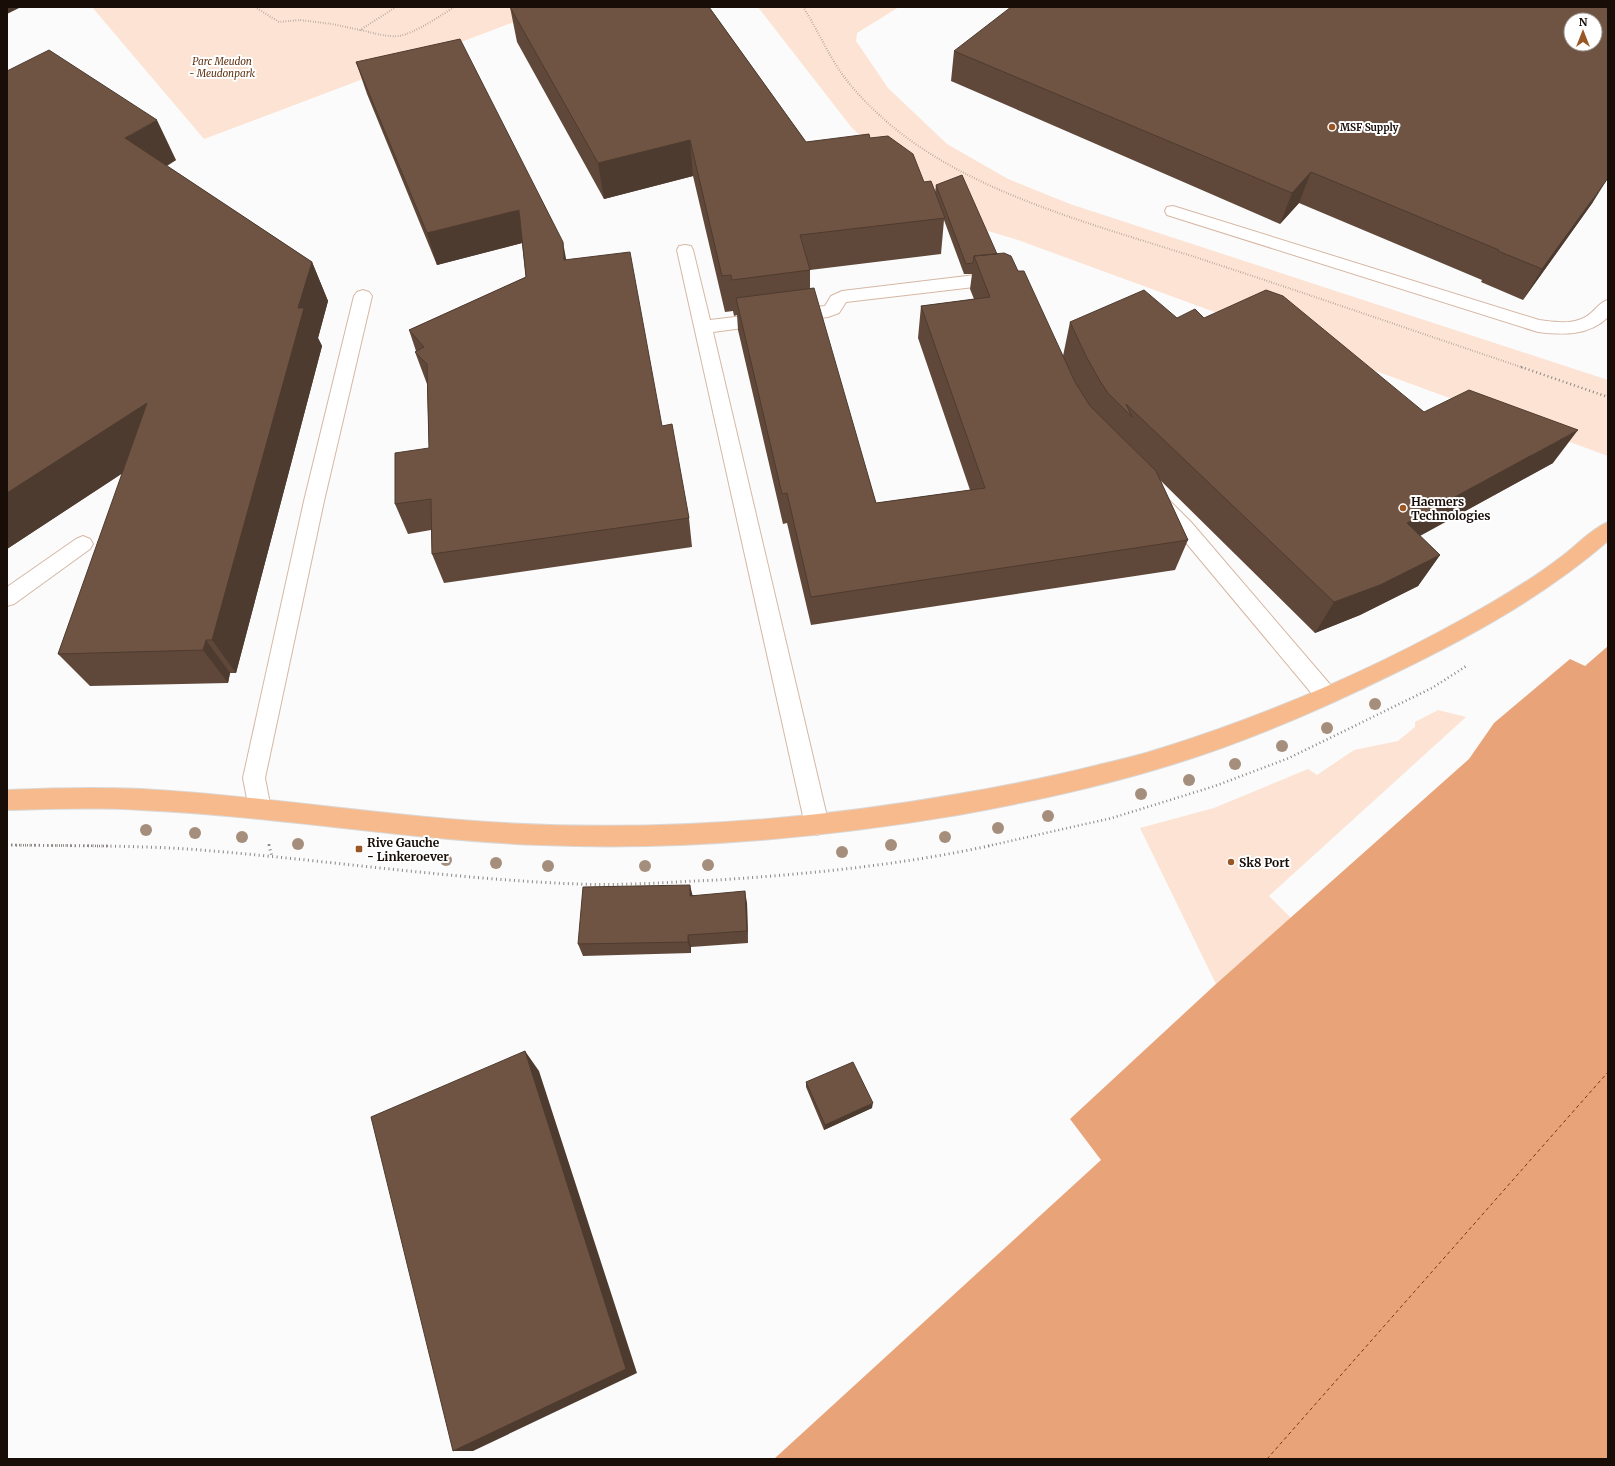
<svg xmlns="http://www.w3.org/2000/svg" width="1615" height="1466" font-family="Merriweather,serif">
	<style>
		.green { fill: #fce3d3 }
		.forest { fill: #e8a478 }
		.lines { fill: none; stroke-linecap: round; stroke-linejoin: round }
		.ferry { stroke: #783a03; stroke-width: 1; stroke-dasharray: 3.5 3; stroke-linecap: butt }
		.minor-casing { stroke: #d6b7a4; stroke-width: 2 }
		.major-casing { stroke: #dad8d7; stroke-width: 2 }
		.path-far2 { stroke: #8b8683; stroke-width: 2; stroke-dasharray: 0.5 2; stroke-linecap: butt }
		.path-far1 { stroke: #8b8683; stroke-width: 2.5; stroke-dasharray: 1 3; stroke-linecap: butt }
		.path { stroke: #8b8683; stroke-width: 3; stroke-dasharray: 1 3.5; stroke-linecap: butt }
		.minor { fill: #fff; fill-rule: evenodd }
		.major { fill: #f7ba8d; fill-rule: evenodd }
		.tree { fill: #a68e7c }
		.wall { fill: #5f483a; fill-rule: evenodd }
		.shaded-wall { fill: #4e3b2f }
		.building { fill: #6f5443; stroke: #4e3b2f; fill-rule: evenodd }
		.poi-dot { fill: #9a5726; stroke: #fff; stroke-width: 1.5 }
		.labels { text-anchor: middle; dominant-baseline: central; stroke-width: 4; stroke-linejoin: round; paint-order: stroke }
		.far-park-label { font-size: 10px; font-style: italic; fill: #613514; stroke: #fff }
		.far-poi-label { font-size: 10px; font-weight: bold; fill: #180d07; stroke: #fff; text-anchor: start }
		.poi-label { font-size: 12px; font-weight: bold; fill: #180d07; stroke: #fff; text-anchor: start }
	</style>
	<rect width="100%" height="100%" fill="#fbfbfb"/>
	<path class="green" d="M 92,7 L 554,7 L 204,139 Z
		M 758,7 L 899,7 L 857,33 L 856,41 L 888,88 L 947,144 L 1008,179 L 1070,204 L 1608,380 L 1608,456 L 1018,240 L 955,221 L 852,128 Z
		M 1438,710 L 1466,717 L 1269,896 L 1291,918 L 1216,984 L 1140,828 L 1214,808 L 1308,769 L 1317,775 L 1354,750 L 1398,741 L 1415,727 L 1415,722 Z"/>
	<path class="forest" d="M 1608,646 L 1608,1459 L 774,1459 L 1101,1160 L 1070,1119 L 1216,984 L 1469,759 L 1494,723 L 1570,659 L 1585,666 Z"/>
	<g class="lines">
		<path class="ferry" d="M 1267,1459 L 1608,1072"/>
		<g class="minor-casing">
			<path id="minor" d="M 1173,206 L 1539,320 C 1557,322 1576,326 1591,313 C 1597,308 1600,302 1608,300 L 1608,317 C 1589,336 1563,335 1538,332 L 1167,215 L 1165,211 L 1167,207 Z
				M 685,245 L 691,246 L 693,250 L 710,320 L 825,306 L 831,296 L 842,291 L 1000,272 L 1006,274 L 1008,278 L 1006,282 L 1000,284 L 846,302 L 839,313 L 828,317 L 713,332 L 829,825 L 825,832 L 817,835 L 809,832 L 805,825 L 677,250 L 679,246 Z
				M 363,290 L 369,292 L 372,296 L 324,501 L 265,778 L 271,809 L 268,816 L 260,819 L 252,816 L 249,809 L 243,778 L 304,501 L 354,296 L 357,292 Z
				M 1158,494 L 1165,496 L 1191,522 L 1334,689 L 1337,695 L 1334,701 L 1326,704 L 1318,701 L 1177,532 L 1151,506 L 1148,501 L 1151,496 Z
				M 83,536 L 90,539 L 93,544 L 90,549 L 14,604 L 7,606 L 7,587 L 76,539 Z"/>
		</g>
		<g class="major-casing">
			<path id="major" d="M 1608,522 L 1608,541 C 1544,596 1470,637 1395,673 C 1318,711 1237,746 1154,770 C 1090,789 1024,803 958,815 C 821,838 681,851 541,845 C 407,840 275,816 141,810 C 96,807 52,809 7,810 L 7,790 C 52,788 96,787 141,789 C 253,795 363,813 474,821 C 636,833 799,822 958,794 C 1005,786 1051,777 1098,765 C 1119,760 1141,755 1162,748 C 1276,712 1388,663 1491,603 C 1515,589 1539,574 1561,557 C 1576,546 1591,529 1608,522 Z"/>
		</g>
		<path class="path-far2" d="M 255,7 L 279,22 L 300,20 L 332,24 L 360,30 L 396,7
			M 803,7 C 816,27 825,48 838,68 C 851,88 868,105 886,121 C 969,194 1100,226 1204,260 C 1311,295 1417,332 1524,368
			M 361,30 C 373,33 386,37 398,36 C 412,35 442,15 454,7"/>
		<path class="path-far1" d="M 1521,367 L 1608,397
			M 269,844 L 269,846
			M 7,845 L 108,846
			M 988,846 L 1112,818 L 1215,786 L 1289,758 L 1432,688 L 1468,665"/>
		<path class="path" d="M 7,845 C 72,846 136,845 201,850 C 326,860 451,879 577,884 C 623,886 671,882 717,880 C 809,874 902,865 993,845
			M 269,845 L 272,857"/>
		<use href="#minor" class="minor"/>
		<use href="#major" class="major"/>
	</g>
	<g class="tree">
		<circle cx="1375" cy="704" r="6"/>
		<circle cx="1327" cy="728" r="6"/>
		<circle cx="1282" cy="746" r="6"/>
		<circle cx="1235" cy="764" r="6"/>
		<circle cx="1189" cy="780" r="6"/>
		<circle cx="1141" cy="794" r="6"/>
		<circle cx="1048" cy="816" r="6"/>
		<circle cx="998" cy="828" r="6"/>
		<circle cx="146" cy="830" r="6"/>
		<circle cx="195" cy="833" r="6"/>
		<circle cx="242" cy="837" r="6"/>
		<circle cx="945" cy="837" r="6"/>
		<circle cx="298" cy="844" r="6"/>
		<circle cx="891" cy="845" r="6"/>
		<circle cx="842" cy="852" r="6"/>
		<circle cx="446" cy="860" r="6"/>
		<circle cx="496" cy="863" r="6"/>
		<circle cx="708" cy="865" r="6"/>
		<circle cx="548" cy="866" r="6"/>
		<circle cx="645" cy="866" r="6"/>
	</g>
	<path class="wall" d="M 510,7 L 709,7 L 806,142 L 870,138 L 924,182 L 935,193 L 936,185 L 997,254 L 1018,271 L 1063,356 L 1070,322 L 1177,318 L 1204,318 L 1424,412 L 1553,463 L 1420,536 L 1440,555 L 1418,586 L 1360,615 L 1315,633 L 1160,480 L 1188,540 L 1175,570 L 811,625 L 787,523 L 783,524 L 738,330 L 737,315 L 734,316 L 733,311 L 725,312 L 693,176 L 604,199 L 517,42 ZM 944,220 L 964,274 L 972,274 L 970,289 L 974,299 L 921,306 L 918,338 L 970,490 L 876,503 L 810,288 L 810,270 L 941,254 Z
		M 954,51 L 1593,202 L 1523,300 L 1481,282 L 1482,280 L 1299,203 L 1280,224 L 951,81 Z
		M 356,62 L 566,260 L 662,426 L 689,518 L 692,547 L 444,583 L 432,554 L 431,530 L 408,534 L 395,504 L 429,448 L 427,384 L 415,352 L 416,351 L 409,330 L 526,277 L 522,243 L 437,265 L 367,94 Z
		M 7,71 L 176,160 L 167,166 L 312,262 L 328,301 L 318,338 L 322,346 L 236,673 L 230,673 L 228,683 L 90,686 L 58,654 L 123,473 L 7,549 Z
		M 692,895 L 747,903 L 748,943 L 691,947 L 691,953 L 583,956 L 578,944 Z
		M 806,1082 L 872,1108 L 824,1130 L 806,1087 Z"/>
	<path class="shaded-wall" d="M 7,7 L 21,7 L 7,14 Z
		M 157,120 L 176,160 L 146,177 L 125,138 Z
		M 690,140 L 693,176 L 604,199 L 598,163 Z
		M 1311,172 L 1299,203 L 1280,224 L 1292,193 Z
		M 1608,178 L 1593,202 L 1523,300 L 1542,269 Z
		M 519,210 L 526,242 L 437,265 L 427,233 Z
		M 563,242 L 569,275 L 564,260 Z
		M 312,262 L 328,301 L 318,338 L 322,346 L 236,673 L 212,640 L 298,308 Z
		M 147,403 L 171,441 L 7,549 L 7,493 Z
		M 1578,430 L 1553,463 L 1386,554 L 1407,523 Z
		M 1440,555 L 1418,586 L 1360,615 L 1315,633 L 1334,602 Z
		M 206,640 L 230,673 L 228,683 L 203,650 Z
		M 690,885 L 693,897 L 690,896 Z
		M 745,891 L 747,903 L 748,943 L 747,931 Z
		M 688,935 L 691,947 L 691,953 L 688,942 Z
		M 525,1051 L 539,1071 L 637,1373 L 473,1451 L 453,1451 Z
		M 873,1103 L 872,1108 L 824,1130 L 825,1125 Z"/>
	<path class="building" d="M 510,7 L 709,7 L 806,142 L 869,134 L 870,138 L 888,136 L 913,154 L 924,182 L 931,181 L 945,218 L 800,235 L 810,270 L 732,280 L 731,275 L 722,276 L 690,140 L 598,163 Z
		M 1011,7 L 1608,7 L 1608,168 L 1607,169 L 1608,170 L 1608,178 L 1542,269 L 1498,251 L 1499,250 L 1311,172 L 1292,193 L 954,51 ZM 1571,20 L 1595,20 L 1595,44 L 1571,44 Z
		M 460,39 L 563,242 L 564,260 L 630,252 L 662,426 L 672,424 L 689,518 L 432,554 L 431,499 L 395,504 L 395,453 L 429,448 L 427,364 L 415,352 L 424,347 L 409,330 L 526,277 L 519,210 L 427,233 L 356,62 Z
		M 49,50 L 157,120 L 125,138 L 312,262 L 298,308 L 304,308 L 212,640 L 206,640 L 203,650 L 58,654 L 147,403 L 7,493 L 7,71 Z
		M 962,175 L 997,254 L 974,256 L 973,263 L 966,264 L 936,185 Z
		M 1004,253 L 1011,256 L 1018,271 L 1024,271 L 1075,382 L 1090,406 L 1156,471 L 1188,540 L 811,597 L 787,493 L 782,494 L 736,298 L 814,288 L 876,503 L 985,488 L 921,306 L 990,297 L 974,256 Z
		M 1144,290 L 1177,318 L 1195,309 L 1204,318 L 1266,290 L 1283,296 L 1424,412 L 1469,390 L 1578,430 L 1407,523 L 1440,555 L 1380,585 L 1334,602 L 1126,404 L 1132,417 L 1108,393 L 1100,381 L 1087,358 L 1070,322 Z
		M 690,885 L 690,896 L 745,891 L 747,931 L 688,935 L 688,942 L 578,944 L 583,887 Z
		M 525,1051 L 626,1369 L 453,1451 L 371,1117 Z
		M 853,1062 L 873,1103 L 825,1125 L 806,1082 Z"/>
	<g class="poi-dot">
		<circle cx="1332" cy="127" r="4"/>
		<circle cx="1403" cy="508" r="4"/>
		<rect x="355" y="845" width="8" height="8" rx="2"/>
		<circle cx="1231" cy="862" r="4"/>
	</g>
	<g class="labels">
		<g class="far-park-label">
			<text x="222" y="61">Parc Meudon<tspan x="222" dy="12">- Meudonpark</tspan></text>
		</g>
		<g class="far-poi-label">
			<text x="1340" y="127">MSF Supply</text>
		</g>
		<g class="poi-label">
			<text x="1411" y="501">Haemers<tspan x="1411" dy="14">Technologies</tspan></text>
			<text x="367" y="842">Rive Gauche<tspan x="367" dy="14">- Linkeroever</tspan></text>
			<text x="1239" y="862">Sk8 Port</text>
		</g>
	</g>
	<rect width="1615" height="1466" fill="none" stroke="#180d07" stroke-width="16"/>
	<g transform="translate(1583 32)"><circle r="19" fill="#ffffff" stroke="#a39e9c"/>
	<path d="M0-3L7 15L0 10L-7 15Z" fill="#9a5726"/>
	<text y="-6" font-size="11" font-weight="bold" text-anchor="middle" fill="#180d07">N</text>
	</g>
</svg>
